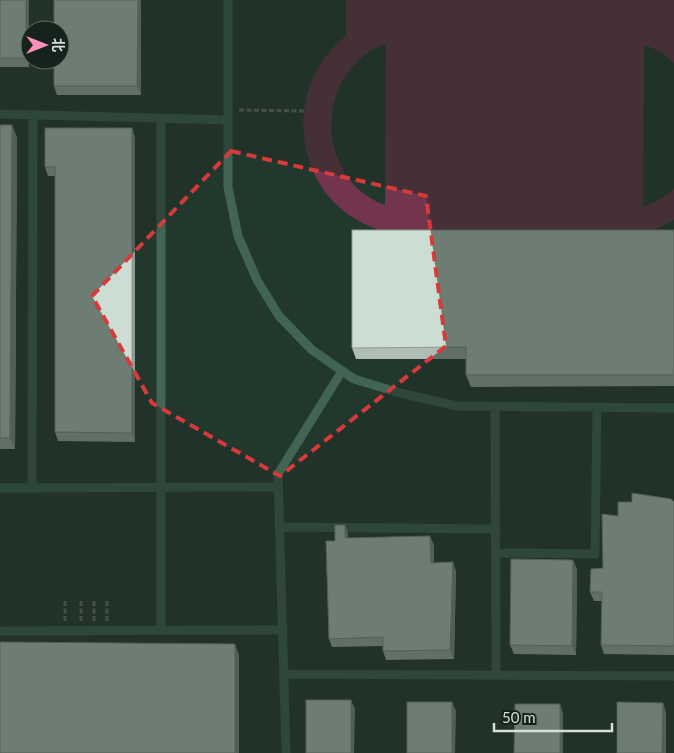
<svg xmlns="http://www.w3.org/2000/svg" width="674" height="753" font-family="Lato,'Noto Sans SC',sans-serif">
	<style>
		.built { fill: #23382d; fill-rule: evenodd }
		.green { fill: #73344e; fill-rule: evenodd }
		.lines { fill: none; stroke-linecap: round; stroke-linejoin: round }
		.path { stroke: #707b75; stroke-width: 3; stroke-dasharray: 5 2.5; stroke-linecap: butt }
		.lane { stroke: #426452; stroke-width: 9 }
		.wall { fill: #afbeb5 }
		.shaded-wall { fill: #8f9b94 }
		.building { fill: #ccddd3; stroke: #8f9b94 }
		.marked { fill: none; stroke: #d63a3a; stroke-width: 4; stroke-dasharray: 10 6; stroke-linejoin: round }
	</style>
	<rect width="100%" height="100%" fill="#202d26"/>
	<path class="built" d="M 0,0 L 674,0 L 674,753 L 0,753 ZM 30,30 L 60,30 L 60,60 L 30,60 Z"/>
	<path class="green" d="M 346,0 L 674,0 L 674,63 L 660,51 L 644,45 L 643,207 L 659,200 L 674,189 L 674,220 L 652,231 L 381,231 C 366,225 351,218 339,207 C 289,162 292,77 346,36 ZM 386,44 L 385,205 C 326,184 314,103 357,62 C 365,54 376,46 386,44 Z"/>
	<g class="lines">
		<path class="path" d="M 239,110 L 304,111
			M 94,601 L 94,621
			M 107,601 L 107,621
			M 65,621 L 65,601
			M 81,621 L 81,601"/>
		<path class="lane" d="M 228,0 L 228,187 L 238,236 L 257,280 L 279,316 L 312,350 L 354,379 L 400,393 L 457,406 L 674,408
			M 0,114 L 228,120
			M 495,407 L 496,675
			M 32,487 L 33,115
			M 0,488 L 278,487
			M 279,527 L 496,529
			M 496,553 L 595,554 L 597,407
			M 161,630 L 161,118
			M 0,631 L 283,630
			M 284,674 L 674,676
			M 286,753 L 278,474 L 342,371"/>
	</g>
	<path class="wall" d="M 0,0 L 29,0 L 29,67 L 0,67 Z
		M 54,0 L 141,0 L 141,95 L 57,95 L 54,86 Z
		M 0,125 L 17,137 L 15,449 L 0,449 Z
		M 135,137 L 135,442 L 58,441 L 55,432 L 55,176 L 48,176 L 45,167 Z
		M 674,230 L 674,386 L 471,387 L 466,375 L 466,359 L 356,359 L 352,348 Z
		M 674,502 L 674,655 L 604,654 L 601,645 L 602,601 L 594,601 L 590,592 L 603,568 L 618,516 Z
		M 345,525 L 348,534 L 348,538 L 434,545 L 434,563 L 456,571 L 454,659 L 386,660 L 383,651 L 383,646 L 332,647 L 329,639 L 335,541 Z
		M 577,569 L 576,655 L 514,654 L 510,645 Z"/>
	<path class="shaded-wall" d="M 26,0 L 29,0 L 29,67 L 26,58 Z
		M 138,0 L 141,0 L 141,95 L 137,86 Z
		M 12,125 L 17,137 L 15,449 L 10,438 Z
		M 132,128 L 135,137 L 135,442 L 132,433 Z
		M 345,525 L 348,534 L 348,547 L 345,538 Z
		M 430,536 L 434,545 L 434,572 L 431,563 Z
		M 573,560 L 577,569 L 576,655 L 572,646 Z
		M 453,562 L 456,571 L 454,659 L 450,650 Z
		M 235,644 L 239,655 L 239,753 L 235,753 Z
		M 351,700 L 355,709 L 354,753 L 351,753 Z
		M 452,702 L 456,711 L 455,753 L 452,753 Z
		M 663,703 L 666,712 L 666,753 L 662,753 Z
		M 560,704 L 563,713 L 563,753 L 560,753 Z"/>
	<path class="building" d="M 0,0 L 26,0 L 26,58 L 0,58 Z
		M 54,0 L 138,0 L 137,86 L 54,86 L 54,60 L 60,60 L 60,30 L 54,30 Z
		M 0,125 L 12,125 L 10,438 L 0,438 Z
		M 45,128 L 132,128 L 132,433 L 55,432 L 55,167 L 45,167 Z
		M 352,230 L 674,230 L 674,375 L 466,375 L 466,347 L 352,348 Z
		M 632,493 L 671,499 L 674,502 L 674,646 L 601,645 L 602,592 L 590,592 L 591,569 L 603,568 L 602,514 L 618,516 L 618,502 L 632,502 Z
		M 335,525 L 345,525 L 345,538 L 430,536 L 431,563 L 453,562 L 450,650 L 383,651 L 383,637 L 329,639 L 326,541 L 335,541 Z
		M 511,559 L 573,560 L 572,646 L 510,645 Z
		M 0,642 L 235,644 L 235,753 L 0,753 Z
		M 306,700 L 351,700 L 351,753 L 306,753 Z
		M 407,702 L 452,702 L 452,753 L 407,753 Z
		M 617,702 L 663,703 L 662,753 L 617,753 Z
		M 515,704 L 560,704 L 560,753 L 514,753 Z"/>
	<path d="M0 0H674V753H0ZM 231,151 L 426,196 L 446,346 L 280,476 L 152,403 L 92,296 Z" fill="#202d26" fill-opacity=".55" fill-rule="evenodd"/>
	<path class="marked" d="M 231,151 L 426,196 L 446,346 L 280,476 L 152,403 L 92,296 Z"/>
	<g transform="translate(45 45) rotate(90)"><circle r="24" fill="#16231c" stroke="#636e68"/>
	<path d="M0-4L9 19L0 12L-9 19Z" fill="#ff8eba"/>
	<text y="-8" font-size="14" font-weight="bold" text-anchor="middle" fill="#d6ded9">北</text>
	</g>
	<path d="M494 723v8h118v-8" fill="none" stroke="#d6ded9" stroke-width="2.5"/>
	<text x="502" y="723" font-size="15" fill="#d6ded9" stroke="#16231c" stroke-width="4" paint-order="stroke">50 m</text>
</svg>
